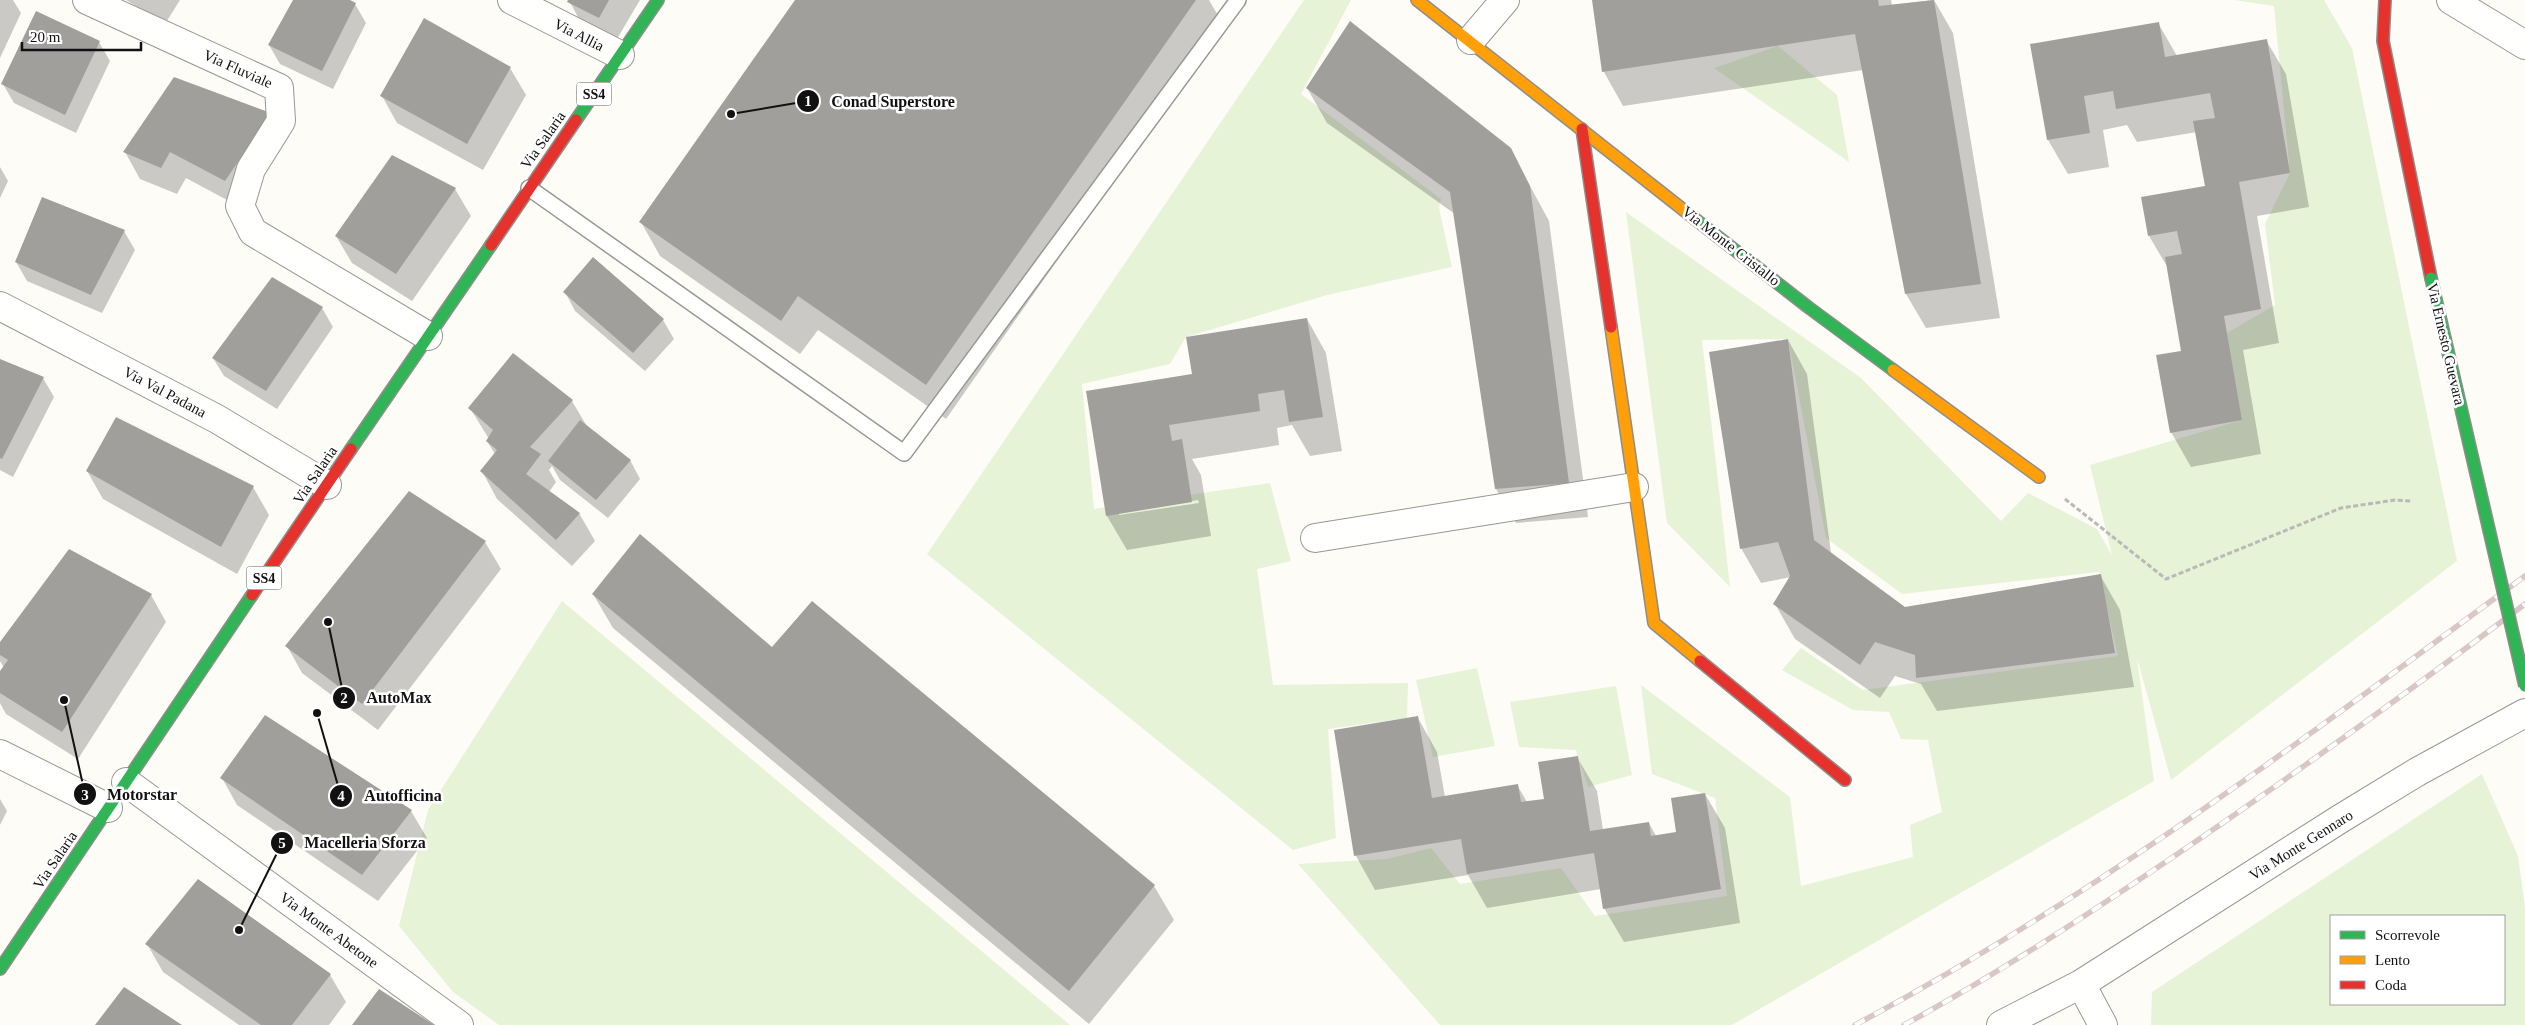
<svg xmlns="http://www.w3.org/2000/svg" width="2525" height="1025" font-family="Georgia,serif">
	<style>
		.green { fill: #e7f3d7; fill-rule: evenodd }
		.shadow { fill: #0003; fill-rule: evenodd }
		.building { fill: #a19f9c }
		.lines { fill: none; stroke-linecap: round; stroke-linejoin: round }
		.lane-casing { stroke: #979795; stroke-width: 18 }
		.street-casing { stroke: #979795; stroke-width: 30 }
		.fast-casing { stroke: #8e8d8b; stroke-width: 14 }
		.slow-casing { stroke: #8e8d8b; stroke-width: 14 }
		.jam-casing { stroke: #8e8d8b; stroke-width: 14 }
		.path { stroke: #b9b9b8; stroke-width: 3; stroke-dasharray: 5 2.5; stroke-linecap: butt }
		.lane { stroke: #fffffe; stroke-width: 15 }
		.street { stroke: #fffffe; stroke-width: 28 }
		.fast { stroke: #30b455; stroke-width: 11 }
		.slow { stroke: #ff9f0a; stroke-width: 11 }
		.jam { stroke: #e5322d; stroke-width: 11 }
		.rail-casing { stroke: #d9c6c7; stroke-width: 5.5 }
		.rail { stroke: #fff; stroke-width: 4; stroke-dasharray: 11; stroke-linecap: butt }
		.fast-bridge-casing { stroke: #8e8d8b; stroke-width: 14; stroke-linecap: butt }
		.fast-bridge { stroke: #30b455; stroke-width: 11 }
		.labels { text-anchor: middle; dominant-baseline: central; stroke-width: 5; stroke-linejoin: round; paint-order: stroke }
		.shield { fill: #fff; stroke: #585858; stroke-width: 1 }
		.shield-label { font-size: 14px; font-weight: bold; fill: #111 }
		.street-label { font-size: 15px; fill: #111; stroke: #fff }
		.leader { fill: none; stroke: #111; stroke-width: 2 }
		.callout-dot { fill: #111; stroke: #fff; stroke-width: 2 }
		.mark-label { font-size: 15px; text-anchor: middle; font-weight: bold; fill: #fff }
		.callout-label { font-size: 16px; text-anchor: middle; font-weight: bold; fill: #111; stroke: #fff; stroke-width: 5; stroke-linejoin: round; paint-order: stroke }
	</style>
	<rect width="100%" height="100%" fill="#fdfcf7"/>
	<path class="green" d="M 1304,0 L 1351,0 L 1301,94 L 1441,199 L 1439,208 L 1452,267 L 1327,295 L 1186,337 L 1170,364 L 1082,384 L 1094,509 L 1270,483 L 1291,561 L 1257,569 L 1273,685 L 1408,683 L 1407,718 L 1328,729 L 1336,838 L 1293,850 L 927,554 Z
		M 2234,0 L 2324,0 L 2352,48 L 2457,561 L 2171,780 L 2137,658 L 2154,781 L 1732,1025 L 1440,1025 L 1298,864 L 1387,859 L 1431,848 L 1460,884 L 1561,868 L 1595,916 L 1727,896 L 1715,798 L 1652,774 L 1641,685 L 1790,797 L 1801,886 L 1913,857 L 1910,825 L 1942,812 L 1928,740 L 1901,739 L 1889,712 L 1853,710 L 1782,670 L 1801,648 L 1863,690 L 2118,656 L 2099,572 L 1902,594 L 1826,538 L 1788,339 L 1702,340 L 1730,587 L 1667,523 L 1626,212 L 1861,378 L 2001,521 L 2028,493 L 2097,529 L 2112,555 L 2090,465 L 2242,420 L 2227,333 L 2275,305 L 2265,224 L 2290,173 L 2274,6 Z
		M 1778,46 L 1837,95 L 1849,162 L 1714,68 Z
		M 562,601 L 1070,1025 L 499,1025 L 453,992 L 399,926 L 428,810 Z
		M 1477,668 L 1495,746 L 1433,757 L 1416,680 Z
		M 1616,686 L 1632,775 L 1588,787 L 1576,750 L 1519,747 L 1510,702 Z
		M 2482,774 L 2518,856 L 2525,907 L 2525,1025 L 2151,1025 L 2152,992 ZM 2331,916 L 2504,916 L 2504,1004 L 2331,1004 Z"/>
	<path class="shadow" d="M 0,0 L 13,0 L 21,13 L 0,58 Z
		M 126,0 L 180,0 L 165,24 Z
		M 295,0 L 348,0 L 355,4 L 366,23 L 333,89 L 280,64 L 269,45 Z
		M 569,0 L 640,0 L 614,44 L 584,29 Z
		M 796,0 L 1209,0 L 1223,24 L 946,419 L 818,330 L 800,354 L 660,256 L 641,222 Z
		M 1593,0 L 1891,0 L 1892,5 L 1934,0 L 1953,33 L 2000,318 L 1926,328 L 1906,294 L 1863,70 L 1623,106 L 1604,72 Z
		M 2158,23 L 2177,56 L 2266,40 L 2286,74 L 2309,207 L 2257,216 L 2279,343 L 2243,350 L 2261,454 L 2191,467 L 2171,432 L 2183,352 L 2168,268 L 2149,236 L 2206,187 L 2197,132 L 2137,142 L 2127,125 L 2103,130 L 2109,167 L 2068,174 L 2048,140 L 2032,45 Z
		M 99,42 L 110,61 L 76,133 L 14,103 L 3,84 Z
		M 510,68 L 526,95 L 483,170 L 397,123 L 382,96 Z
		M 1307,88 L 1510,149 L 1549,221 L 1588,517 L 1516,523 L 1496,489 L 1455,214 L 1327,123 Z
		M 270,114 L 285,141 L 240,207 L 186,178 L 177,194 L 140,179 L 125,152 Z
		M 0,167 L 8,181 L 0,198 Z
		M 455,189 L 471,216 L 412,301 L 352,263 L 336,236 Z
		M 42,199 L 124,231 L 135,250 L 102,313 L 27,281 L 16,262 Z
		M 565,292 L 663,320 L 674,339 L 645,371 L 575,311 Z
		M 322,308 L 333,327 L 277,409 L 224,376 L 213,358 Z
		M 1307,319 L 1326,353 L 1342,451 L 1310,456 L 1292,425 L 1277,428 L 1279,445 L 1192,459 L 1201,475 L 1211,536 L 1127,550 L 1107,516 L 1193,375 ZM 1198,500 L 1199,503 L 1119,515 L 1119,513 Z
		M 1788,340 L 1807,374 L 1831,553 L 1905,609 L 2100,575 L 2120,610 L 2134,687 L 1937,711 L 1921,684 L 1895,676 L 1880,698 L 1795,639 L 1775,604 L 1791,577 L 1761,583 L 1741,548 Z
		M 513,354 L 572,401 L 588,428 L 630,460 L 640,479 L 608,518 L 560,480 L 552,466 L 549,470 L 556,482 L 549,492 L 579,513 L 595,541 L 572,566 L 497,499 L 482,471 L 495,454 L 487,441 L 489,439 L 470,408 Z
		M 0,360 L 43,378 L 54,397 L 13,477 L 0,470 Z
		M 87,471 L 253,487 L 269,515 L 237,574 L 103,499 Z
		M 485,542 L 501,569 L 378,730 L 302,673 L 287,646 Z
		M 593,594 L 772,648 L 812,602 L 1154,886 L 1174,920 L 1089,1024 L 613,628 Z
		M 151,595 L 166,622 L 78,759 L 6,714 L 0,703 L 0,673 L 4,668 L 0,661 L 0,644 Z
		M 1418,718 L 1437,752 L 1445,797 L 1517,785 L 1527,802 L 1545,800 L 1577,757 L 1597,791 L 1603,830 L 1649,823 L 1656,836 L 1677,833 L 1705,794 L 1725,828 L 1740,923 L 1624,942 L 1604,908 L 1601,889 L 1487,908 L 1468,875 L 1375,890 L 1356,856 Z
		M 222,778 L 411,811 L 427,838 L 378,901 L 237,805 Z
		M 0,799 L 7,811 L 0,825 Z
		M 199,881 L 330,975 L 346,1002 L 329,1025 L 239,1025 L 163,972 L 147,944 Z"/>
	<path class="building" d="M 293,0 L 350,0 L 356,3 L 322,71 L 268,45 Z
		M 568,0 L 609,0 L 599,18 L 567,2 Z
		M 795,0 L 1196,0 L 926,385 L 798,296 L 781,321 L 639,222 Z
		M 1592,0 L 1878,0 L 1879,6 L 1934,0 L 1981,284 L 1905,294 L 1855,34 L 1602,72 Z
		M 36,11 L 100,41 L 65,115 L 1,84 Z
		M 424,18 L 511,67 L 467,144 L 380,96 Z
		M 1350,21 L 1511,148 L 1530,186 L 1569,483 L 1495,489 L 1450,192 L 1306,88 Z
		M 2159,22 L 2165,57 L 2267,39 L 2290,173 L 2239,182 L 2261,309 L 2224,316 L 2242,420 L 2170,433 L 2156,355 L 2181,351 L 2165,257 L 2182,254 L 2177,231 L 2148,236 L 2141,197 L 2205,186 L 2193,121 L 2215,118 L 2210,93 L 2116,109 L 2113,91 L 2084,96 L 2090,133 L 2047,140 L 2030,44 Z
		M 174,77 L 271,113 L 225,181 L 170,152 L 161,168 L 123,152 Z
		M 392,155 L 456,188 L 396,274 L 335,236 Z
		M 42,197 L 125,230 L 91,295 L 15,262 Z
		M 593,257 L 664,319 L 633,353 L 563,292 Z
		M 272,277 L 323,307 L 266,391 L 212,358 Z
		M 1307,318 L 1323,417 L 1289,422 L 1284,390 L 1258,394 L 1260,411 L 1169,425 L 1172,441 L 1182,439 L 1192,502 L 1106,516 L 1086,391 L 1192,374 L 1186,337 Z
		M 1788,339 L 1814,540 L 1905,607 L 2101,574 L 2115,653 L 1916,678 L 1915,655 L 1875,642 L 1860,665 L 1773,604 L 1790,576 L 1778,542 L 1740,549 L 1709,352 Z
		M 513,353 L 573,400 L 530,447 L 541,454 L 526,474 L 580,513 L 556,540 L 480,471 L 497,450 L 486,441 L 493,430 L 468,408 Z
		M 0,359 L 44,377 L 2,459 L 0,458 Z
		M 116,417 L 254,486 L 221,547 L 86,471 Z
		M 580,420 L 631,460 L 596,500 L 548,461 Z
		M 409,491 L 486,541 L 362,704 L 285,646 Z
		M 640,534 L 772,647 L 812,601 L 1155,885 L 1069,991 L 592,594 Z
		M 69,549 L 152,594 L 62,732 L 0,693 L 0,671 L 8,660 L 0,655 L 0,642 Z
		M 265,715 L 412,810 L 362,875 L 220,778 Z
		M 1418,716 L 1432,798 L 1518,784 L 1521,802 L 1544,799 L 1538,762 L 1578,756 L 1590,831 L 1649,822 L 1651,836 L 1676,832 L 1671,798 L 1705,793 L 1721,889 L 1603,909 L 1594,853 L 1467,874 L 1461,839 L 1354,856 L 1334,730 Z
		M 198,879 L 331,974 L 292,1025 L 261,1025 L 145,944 Z
		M 124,987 L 182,1025 L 95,1025 Z
		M 379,989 L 434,1025 L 352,1025 Z"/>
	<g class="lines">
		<g class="lane-casing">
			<path id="lane" d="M 529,188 L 904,453 L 1238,0"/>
		</g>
		<g class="street-casing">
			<path id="street" d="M 87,0 L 279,88 L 281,121 L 251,169 L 240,206 L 253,232 L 428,336
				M 512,0 L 620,55
				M 2451,0 L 2525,45
				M 1471,40 L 1505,0
				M 0,306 L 217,419 L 327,485
				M 1315,538 L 1634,487
				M 0,754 L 108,808
				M 126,782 L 459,1025
				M 2081,984 L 2103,1025
				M 2001,1025 L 2081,984 L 2340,819 L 2417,772 L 2525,713"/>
		</g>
		<g class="fast-casing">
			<path id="fast" d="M 576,120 L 658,0
				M 1695,219 L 1808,307 L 1893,370
				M 351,449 L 491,245
				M 0,969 L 252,595"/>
		</g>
		<g class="slow-casing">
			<path id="slow" d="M 1417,0 L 1695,219
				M 1611,327 L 1654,623 L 1700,661
				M 1893,370 L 2039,477"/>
		</g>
		<g class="jam-casing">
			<path id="jam" d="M 2385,0 L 2383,41 L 2431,278
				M 1582,129 L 1611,327
				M 491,245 L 576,120
				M 252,595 L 351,449
				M 1700,661 L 1845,780"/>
		</g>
		<path class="path" d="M 2065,499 L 2166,579 L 2341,508 L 2395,500 L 2411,501"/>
		<use href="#lane" class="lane"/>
		<use href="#street" class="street"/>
		<use href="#fast" class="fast"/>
		<use href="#slow" class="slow"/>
		<use href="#jam" class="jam"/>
		<g class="rail-casing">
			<path id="rail" d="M 1855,1025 C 2092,899 2309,735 2525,576
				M 1904,1025 C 1998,974 2087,915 2176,855 C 2295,774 2411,690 2525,604"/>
		</g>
		<use href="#rail" class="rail"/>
		<g class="fast-bridge-casing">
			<path id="fast-bridge" d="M 2431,278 L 2525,686"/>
		</g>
		<use href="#fast-bridge" class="fast-bridge"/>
	</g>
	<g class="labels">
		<g class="shield">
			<rect x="576.5" y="82.5" width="35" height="23" rx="4"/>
			<rect x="246.5" y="566.5" width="35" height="23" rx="4"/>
		</g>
		<g class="shield-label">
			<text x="594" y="94">SS4</text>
			<text x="264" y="578">SS4</text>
		</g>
		<g class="street-label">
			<text transform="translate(579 35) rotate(27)">Via Allia</text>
			<text transform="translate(238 69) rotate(24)">Via Fluviale</text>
			<text transform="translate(543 140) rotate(-55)">Via Salaria</text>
			<text transform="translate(1731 246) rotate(38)">Via Monte Cristallo</text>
			<text transform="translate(2446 344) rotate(77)">Via Ernesto Guevara</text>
			<text transform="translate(165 392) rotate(28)">Via Val Padana</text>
			<text transform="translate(315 475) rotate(-56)">Via Salaria</text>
			<text transform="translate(2301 845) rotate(-32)">Via Monte Gennaro</text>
			<text transform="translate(55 860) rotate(-56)">Via Salaria</text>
			<text transform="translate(329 930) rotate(36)">Via Monte Abetone</text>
		</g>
	</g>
	<path class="leader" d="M731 114L808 101M328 622L344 698M64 700L85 794M317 713L341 796M239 930L282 843"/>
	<g class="callout-dot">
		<circle cx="731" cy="114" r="5"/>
		<circle cx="328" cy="622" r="5"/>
		<circle cx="64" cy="700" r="5"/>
		<circle cx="317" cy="713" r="5"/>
		<circle cx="239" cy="930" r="5"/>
		<circle cx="808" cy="101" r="12"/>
		<circle cx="344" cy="698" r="12"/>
		<circle cx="85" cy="794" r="12"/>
		<circle cx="341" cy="796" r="12"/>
		<circle cx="282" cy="843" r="12"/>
	</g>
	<g class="mark-label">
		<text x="808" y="106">1</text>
		<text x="344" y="703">2</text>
		<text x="85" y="800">3</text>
		<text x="341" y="801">4</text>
		<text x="282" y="848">5</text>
	</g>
	<g class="callout-label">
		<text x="893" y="107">Conad Superstore</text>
		<text x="399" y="703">AutoMax</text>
		<text x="142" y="800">Motorstar</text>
		<text x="403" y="801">Autofficina</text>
		<text x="365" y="848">Macelleria Sforza</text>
	</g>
	<rect x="2330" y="915" width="175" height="90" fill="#ffffff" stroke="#a0a0a0"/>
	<rect x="2340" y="931" width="25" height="8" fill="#30b455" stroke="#a0a0a0"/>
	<text x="2375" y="940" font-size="15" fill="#111111">Scorrevole</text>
	<rect x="2340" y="956" width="25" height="8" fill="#ff9f0a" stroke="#a0a0a0"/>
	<text x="2375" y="965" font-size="15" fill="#111111">Lento</text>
	<rect x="2340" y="981" width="25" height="8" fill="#e5322d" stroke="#a0a0a0"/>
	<text x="2375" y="990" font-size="15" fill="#111111">Coda</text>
	<path d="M22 42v8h119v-8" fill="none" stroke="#111111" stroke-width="2.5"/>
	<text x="30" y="42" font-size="15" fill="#111111" stroke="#ffffff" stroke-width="4" paint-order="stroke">20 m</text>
</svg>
